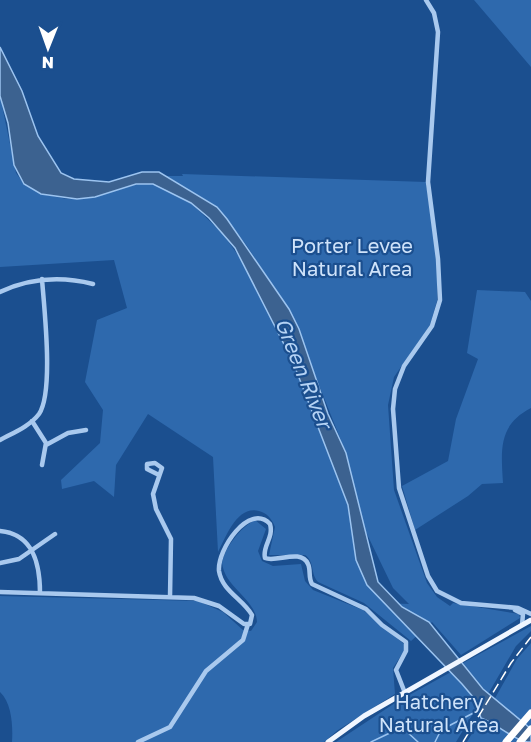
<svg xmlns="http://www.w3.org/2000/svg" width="531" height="742" font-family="'Golos Text',sans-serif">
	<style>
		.green { fill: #2e69ad }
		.water { fill: #3c6290; stroke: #9cc4f0; stroke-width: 1.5 }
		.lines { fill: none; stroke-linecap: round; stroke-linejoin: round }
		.stream { stroke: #9cc4f0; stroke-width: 1.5 }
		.minor { stroke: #a9c9ee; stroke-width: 4.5 }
		.major { stroke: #f0f6ff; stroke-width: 5 }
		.highway { stroke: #fff; stroke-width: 7 }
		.rail { stroke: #fff; stroke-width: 1.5; stroke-dasharray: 10 4.5; stroke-linecap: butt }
		.labels { text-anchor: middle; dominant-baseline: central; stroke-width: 4.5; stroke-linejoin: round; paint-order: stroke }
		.park-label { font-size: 20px; fill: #cfe3fa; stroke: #1b4f8f }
		.water-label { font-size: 21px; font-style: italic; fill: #b5d3f5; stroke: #1b4f8f }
	</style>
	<rect width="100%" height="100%" fill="#1b4f8f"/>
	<path class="green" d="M 474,0 L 531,0 L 531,67 Z
		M 0,96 L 16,173 L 24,184 L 41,194 L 67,199 L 95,197 L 141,183 L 153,184 L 191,203 L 223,234 L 249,271 L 293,362 L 348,505 L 354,549 L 385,603 L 409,604 L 393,588 L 364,528 L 346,453 L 289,310 L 247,246 L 219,209 L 166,176 L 183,176 L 182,174 L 426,182 L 437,262 L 437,301 L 430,325 L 394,377 L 388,405 L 394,490 L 427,583 L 437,597 L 450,606 L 453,603 L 519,614 L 520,618 L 461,655 L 432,622 L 411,641 L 364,603 L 318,582 C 310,573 315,562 305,555 L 269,555 L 275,527 C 272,519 267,513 259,511 C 237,505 226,537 218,552 L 213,457 L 148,414 L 116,465 L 114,497 L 94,481 L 62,489 L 61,480 L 100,443 L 103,410 L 85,382 L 97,320 L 127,308 L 114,260 L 0,267 Z
		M 477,290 L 525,292 L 531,301 L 531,408 C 498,425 501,450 503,483 L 482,484 L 468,496 L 415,530 L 402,486 L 448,461 L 456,419 L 478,359 L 467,353 Z
		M 255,520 L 266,529 L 258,551 L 262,561 L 273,566 L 301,564 L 305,581 L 313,590 L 363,610 L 404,644 L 404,651 L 393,668 L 395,694 L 338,730 L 324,742 L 12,742 C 13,727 12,703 0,692 L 0,596 L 198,601 L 223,612 L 243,630 L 251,631 L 257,622 C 256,599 225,588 222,563 C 225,547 241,527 255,520 Z
		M 531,626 L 531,631 L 516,646 L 488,694 L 463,663 Z
		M 531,643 L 531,729 L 494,700 L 517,659 Z
		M 451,672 L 473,697 L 477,707 L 456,742 L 336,742 L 395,703 Z
		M 481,718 L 496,723 L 522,742 L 467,742 Z"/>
	<path class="water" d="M 0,47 L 22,91 L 38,136 L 61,173 L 74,179 L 109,182 L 142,172 L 159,172 L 217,207 L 227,219 L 289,309 L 299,329 L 328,414 L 346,453 L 378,582 L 402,607 L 429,622 L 483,689 L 531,729 L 531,742 C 515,742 498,724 481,718 L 473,697 L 462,684 L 367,585 L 356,560 L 348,505 L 293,362 L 235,248 L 209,218 L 191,203 L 153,184 L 136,184 L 95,197 L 77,199 L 41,194 L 24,184 L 14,165 L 8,123 L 0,96 Z"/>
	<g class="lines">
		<path class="stream" d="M 371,742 L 394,731 L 405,730 L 418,742
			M 435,742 L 441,730 L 479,710"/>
		<path class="minor" d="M 426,0 L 434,13 L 438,32 L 428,182 L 438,259 L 440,300 L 432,326 L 404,366 L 395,389 L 393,409 L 399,488 L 428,576 L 437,591 L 461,603 L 518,608 L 531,614
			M 0,292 C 30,278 61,276 93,284
			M 32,421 L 46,443 L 42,465
			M 0,440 C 13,433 30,426 39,414 C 54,392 44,307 42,279
			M 46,445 L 68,433 L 86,430
			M 159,475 L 147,469 L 147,464 L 155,463 L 162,468 L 153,494 L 156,509 L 171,539 L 170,597
			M 0,531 C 34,534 40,565 40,593
			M 0,563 L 19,559 L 55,534
			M 0,592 L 194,598 L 219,606 L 244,624 L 250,624 L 252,615 C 243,599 222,591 219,571 C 217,550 249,502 270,524 C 274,538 262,546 265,558 C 276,563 301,548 308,564 C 311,570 308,577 312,584 L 366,609 L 382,625 L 406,642 L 406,651 L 396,670 L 405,693
			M 515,610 L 523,614 L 522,625
			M 138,742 L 170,727 L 206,671 L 243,640 L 248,624"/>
		<path class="major" d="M 328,742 L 364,716 L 531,620"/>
		<path class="highway" d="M 506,742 L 531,713
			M 520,742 L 531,729"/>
		<path class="rail" d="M 463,742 L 511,663 L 531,637"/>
	</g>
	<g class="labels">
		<g class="park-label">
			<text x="352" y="245">Porter Levee<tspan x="352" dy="23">Natural Area</tspan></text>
			<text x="439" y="701">Hatchery<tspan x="439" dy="23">Natural Area</tspan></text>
		</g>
		<g class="water-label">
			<text transform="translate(304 373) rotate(68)">Green River</text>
		</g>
	</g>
	<g transform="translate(48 48) rotate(181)" stroke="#1b4f8f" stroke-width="4.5" paint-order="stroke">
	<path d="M0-4.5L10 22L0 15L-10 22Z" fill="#ffffff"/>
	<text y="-9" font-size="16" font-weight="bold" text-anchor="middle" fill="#ffffff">N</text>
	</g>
</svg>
